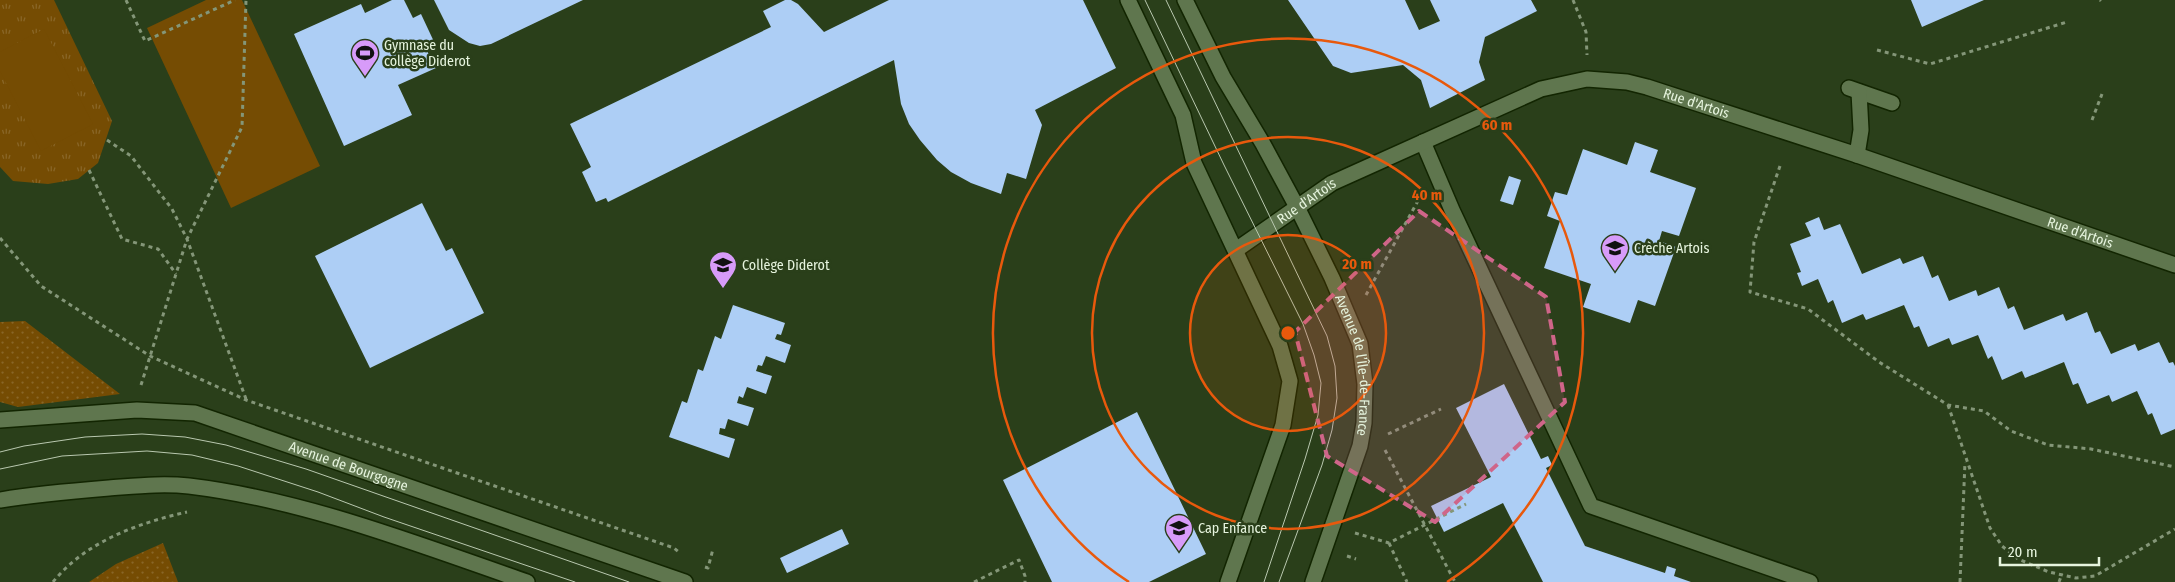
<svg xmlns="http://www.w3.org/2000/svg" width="2175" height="582" font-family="'Fira Sans Condensed',sans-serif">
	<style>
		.grass { fill: url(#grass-dots) }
		.park { fill: url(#park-tufts) }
		.garden { fill: #754c03 }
		.building { fill: #adcef5 }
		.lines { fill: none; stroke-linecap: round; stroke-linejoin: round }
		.minor-casing { stroke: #122501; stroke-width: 18 }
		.path { stroke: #849678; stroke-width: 3; stroke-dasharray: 4 4; stroke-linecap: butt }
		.minor { stroke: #5f764e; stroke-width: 15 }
		.tram { stroke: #b9c8af; stroke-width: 1 }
		.marked { fill: #cf6589; fill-opacity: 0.2; stroke: #cf6589; stroke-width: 4; stroke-dasharray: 10 6; stroke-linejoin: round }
		.ring { fill: none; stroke: #e8590c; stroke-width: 2.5 }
		.labels { text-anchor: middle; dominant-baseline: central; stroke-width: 5; stroke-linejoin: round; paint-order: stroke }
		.poi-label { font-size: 14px; fill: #e6f4de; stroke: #2a3f1a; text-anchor: start }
		.street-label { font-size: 14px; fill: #e6f4de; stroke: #2a3f1a }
		.centre { fill: #e8590c; stroke: #2a3f1a; stroke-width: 2.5 }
		.ring-label { font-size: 15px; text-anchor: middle; font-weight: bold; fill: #e8590c; stroke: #2a3f1a; stroke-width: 5; stroke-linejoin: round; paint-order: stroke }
	</style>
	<defs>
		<pattern id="grass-dots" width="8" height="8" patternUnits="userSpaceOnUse" patternTransform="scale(1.25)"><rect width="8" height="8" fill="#754c03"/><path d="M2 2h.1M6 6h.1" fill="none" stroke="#896627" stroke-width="1.8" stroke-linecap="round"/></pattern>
		<pattern id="park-tufts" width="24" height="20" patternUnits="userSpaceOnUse" patternTransform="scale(1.25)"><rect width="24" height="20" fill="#754c03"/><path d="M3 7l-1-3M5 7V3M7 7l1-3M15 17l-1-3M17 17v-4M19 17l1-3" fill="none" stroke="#896627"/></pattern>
	</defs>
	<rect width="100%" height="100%" fill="#2a3f1a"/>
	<path class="grass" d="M 25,321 L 120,394 L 18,407 L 0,402 L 0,322 Z
		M 163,543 L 178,582 L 89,582 L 116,564 Z"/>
	<path class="park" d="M 0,0 L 54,0 L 112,121 L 98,163 L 78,179 L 48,184 L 13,181 L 0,167 Z"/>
	<path class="garden" d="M 206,0 L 242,0 L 320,166 L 231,208 L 147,28 Z
		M 44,29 L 93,124 L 41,151 L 0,71 L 0,52 Z"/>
	<path class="building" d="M 392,0 L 404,0 L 413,18 L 421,14 L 436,46 L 427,51 L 436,68 L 398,85 L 412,115 L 344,146 L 294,34 L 361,4 L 365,13 Z
		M 434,0 L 583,0 L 491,44 L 480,46 L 469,43 L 449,30 Z
		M 785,0 L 791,0 L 798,4 L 824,32 L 889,0 L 1083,0 L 1116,68 L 1035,110 L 1042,125 L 1026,179 L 1007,173 L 1001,194 L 971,183 L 951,172 L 937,160 L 920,140 L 909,124 L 901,104 L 894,60 L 608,202 L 606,198 L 596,202 L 582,172 L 591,167 L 570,124 L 771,27 L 763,11 Z
		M 1288,0 L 1405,0 L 1419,30 L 1440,21 L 1430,0 L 1531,0 L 1537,11 L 1485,37 L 1479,62 L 1485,80 L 1430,108 L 1421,80 L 1403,65 L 1351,73 L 1333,66 Z
		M 1911,0 L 1984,0 L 1922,27 Z
		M 1635,142 L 1658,150 L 1650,172 L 1696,188 L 1679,236 L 1662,231 L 1659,241 L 1676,247 L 1655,306 L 1638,300 L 1630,323 L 1583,307 L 1591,284 L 1544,268 L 1560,221 L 1547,216 L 1555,192 L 1567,195 L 1583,149 L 1627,165 Z
		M 1509,176 L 1521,180 L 1513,205 L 1500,201 Z
		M 422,203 L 446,251 L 452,248 L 484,313 L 370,368 L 315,256 Z
		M 1819,217 L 1824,230 L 1840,224 L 1862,274 L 1900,258 L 1903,264 L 1923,256 L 1932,278 L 1938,275 L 1949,301 L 1976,290 L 1978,296 L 1999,287 L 2008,309 L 2014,306 L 2024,330 L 2063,314 L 2066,321 L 2087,312 L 2095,333 L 2100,331 L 2111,354 L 2135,344 L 2138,351 L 2159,342 L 2169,363 L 2173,362 L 2175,366 L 2175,429 L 2161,435 L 2152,413 L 2148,415 L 2137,391 L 2112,402 L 2109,395 L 2087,404 L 2078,383 L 2073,385 L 2064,362 L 2025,378 L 2022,371 L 2002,380 L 1992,356 L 1988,359 L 1978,335 L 1952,345 L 1949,338 L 1928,347 L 1919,326 L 1914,328 L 1904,305 L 1866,320 L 1863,314 L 1842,323 L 1833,300 L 1828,303 L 1818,279 L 1802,286 L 1797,273 L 1801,272 L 1790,244 L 1811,236 L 1805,223 Z
		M 733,305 L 785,323 L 781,335 L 777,334 L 775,339 L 791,345 L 785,363 L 766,356 L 762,366 L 758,365 L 756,371 L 772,376 L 766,394 L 747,387 L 743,398 L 739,396 L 737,403 L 754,408 L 748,426 L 728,419 L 725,429 L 720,428 L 719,434 L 735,439 L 729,458 L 669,437 L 682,401 L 687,403 L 698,369 L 703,371 L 715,336 L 721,339 Z
		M 1504,384 L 1541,459 L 1548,456 L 1552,465 L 1546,468 L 1585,546 L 1665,573 L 1667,566 L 1676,569 L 1674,576 L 1691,582 L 1543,582 L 1503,503 L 1444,532 L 1431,506 L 1491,477 L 1456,408 Z
		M 1137,412 L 1206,554 L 1149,582 L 1052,582 L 1003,480 Z
		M 842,529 L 849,544 L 787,573 L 780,558 Z"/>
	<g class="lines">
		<g class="minor-casing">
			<g id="minor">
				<path d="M 1128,0 L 1183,115 L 1194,163 L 1280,346 L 1290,381 L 1283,425 L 1228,582"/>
				<path id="s1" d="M 1185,0 L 1223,77 L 1263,144 L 1297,207 L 1332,278 L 1360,344 L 1365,384 L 1364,423 L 1360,446 L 1313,582"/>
				<path d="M 1849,88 L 1892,103"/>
				<path d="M 1423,142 L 1452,210 L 1591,506 L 1810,582"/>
				<path d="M 1857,155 L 1861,130 L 1859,92"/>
				<path id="s2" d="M 1236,250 L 1332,183 L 1541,89 L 1587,79 L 1627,82 L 1647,87 L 1857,155 L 2175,265"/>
				<path id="s3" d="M 0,420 L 137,410 L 195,413 L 685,582"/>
				<path d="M 0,500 C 36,494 72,491 109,488 C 136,486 162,483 189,486 C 305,500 417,544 527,582"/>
			</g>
		</g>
		<path class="path" d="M 126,0 L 145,41 L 235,0
			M 1573,0 L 1586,32 L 1587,55
			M 2100,0 L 2101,1
			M 1877,50 L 1930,64 L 2067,22
			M 2092,120 L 2102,94
			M 107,140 L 131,156 L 172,209 L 187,239 L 246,399
			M 1780,166 L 1754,242 L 1750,292 L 1808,309 L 1879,362 L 1948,405 L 1984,411 L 2011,431 L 2048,445 L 2091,449 L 2175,467
			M 89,170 L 122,239 L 158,249 L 176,274
			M 0,238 L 41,286 L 150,356 L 246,400 L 674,548 L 680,553
			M 1366,295 L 1420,197
			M 141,385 L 187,239 L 242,127 L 246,0
			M 1948,405 L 1990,528 L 2002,546 L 2018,559 L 2049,572 L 2076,578 L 2095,576 L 2175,529
			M 1388,434 L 1441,409
			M 1385,450 L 1455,582
			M 1355,533 L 1389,543 L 1466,504
			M 1389,543 L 1407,582
			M 1347,556 L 1356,559
			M 705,567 L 708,568 L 713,549
			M 53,582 C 85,542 138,523 187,512
			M 974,582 L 1019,560 L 1025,576 L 1025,582
			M 1960,582 L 1965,462
			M 2059,582 L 2062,574"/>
		<use href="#minor" class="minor"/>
		<path class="tram" d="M 1145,0 L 1224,165 L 1303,324 L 1314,355 L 1321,383 L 1318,415 L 1305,459 L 1264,582
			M 1166,0 L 1327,336 L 1335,366 L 1337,398 L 1332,430 L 1322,465 L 1279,582
			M 0,452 L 24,446 L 85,437 L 142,434 L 185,437 L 226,445 L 306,469 L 629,582
			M 0,469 L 62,456 L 147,451 L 192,455 L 238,466 L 318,492 L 384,517 L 575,582"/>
	</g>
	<path class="marked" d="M 1419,211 L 1546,297 L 1565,402 L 1435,522 L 1327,456 L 1295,332 Z"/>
	<circle cx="1288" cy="333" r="98" fill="#e8590c" fill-opacity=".12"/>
	<g class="ring">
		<circle cx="1288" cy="333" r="98"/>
		<circle cx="1288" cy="333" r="196"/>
		<path d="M1129 582A295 295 0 1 1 1447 582"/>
	</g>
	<defs>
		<g id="stadium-pin" transform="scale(1.4375)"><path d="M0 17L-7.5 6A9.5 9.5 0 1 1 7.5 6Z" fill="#d79bf9" stroke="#2a3f1a"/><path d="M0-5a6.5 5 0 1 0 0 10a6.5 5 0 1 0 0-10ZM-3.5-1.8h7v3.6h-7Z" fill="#111"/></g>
		<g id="school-pin" transform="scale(1.4375)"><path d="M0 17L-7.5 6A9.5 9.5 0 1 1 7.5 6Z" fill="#d79bf9" stroke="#2a3f1a"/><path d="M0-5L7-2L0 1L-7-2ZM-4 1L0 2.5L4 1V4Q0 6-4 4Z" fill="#111"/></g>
	</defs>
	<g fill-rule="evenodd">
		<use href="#stadium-pin" x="365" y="53"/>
		<use href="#school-pin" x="1615" y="248"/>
		<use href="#school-pin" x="723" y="265"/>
		<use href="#school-pin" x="1179" y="528"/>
	</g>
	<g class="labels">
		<g class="poi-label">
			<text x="384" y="45">Gymnase du<tspan x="384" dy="16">collège Diderot</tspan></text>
			<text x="1634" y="248">Crèche Artois</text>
			<text x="742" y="265">Collège Diderot</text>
			<text x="1198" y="528">Cap Enfance</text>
		</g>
		<g class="street-label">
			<text stroke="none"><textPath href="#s2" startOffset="506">Rue d'Artois</textPath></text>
			<text stroke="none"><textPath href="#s2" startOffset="86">Rue d'Artois</textPath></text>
			<text stroke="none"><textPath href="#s2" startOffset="911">Rue d'Artois</textPath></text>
			<text stroke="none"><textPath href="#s1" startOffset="406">Avenue de l’Île-de-France</textPath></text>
			<text stroke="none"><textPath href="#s3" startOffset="358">Avenue de Bourgogne</textPath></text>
		</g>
	</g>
	<circle cx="1288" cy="333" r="8" class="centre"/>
	<g class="ring-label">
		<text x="1497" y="130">60 m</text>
		<text x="1427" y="200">40 m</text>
		<text x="1357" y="269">20 m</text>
	</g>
	<path d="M2000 557v8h99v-8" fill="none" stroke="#e6f4de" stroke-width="2.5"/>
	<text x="2008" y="557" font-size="15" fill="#e6f4de" stroke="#2a3f1a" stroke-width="4" paint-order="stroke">20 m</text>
</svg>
